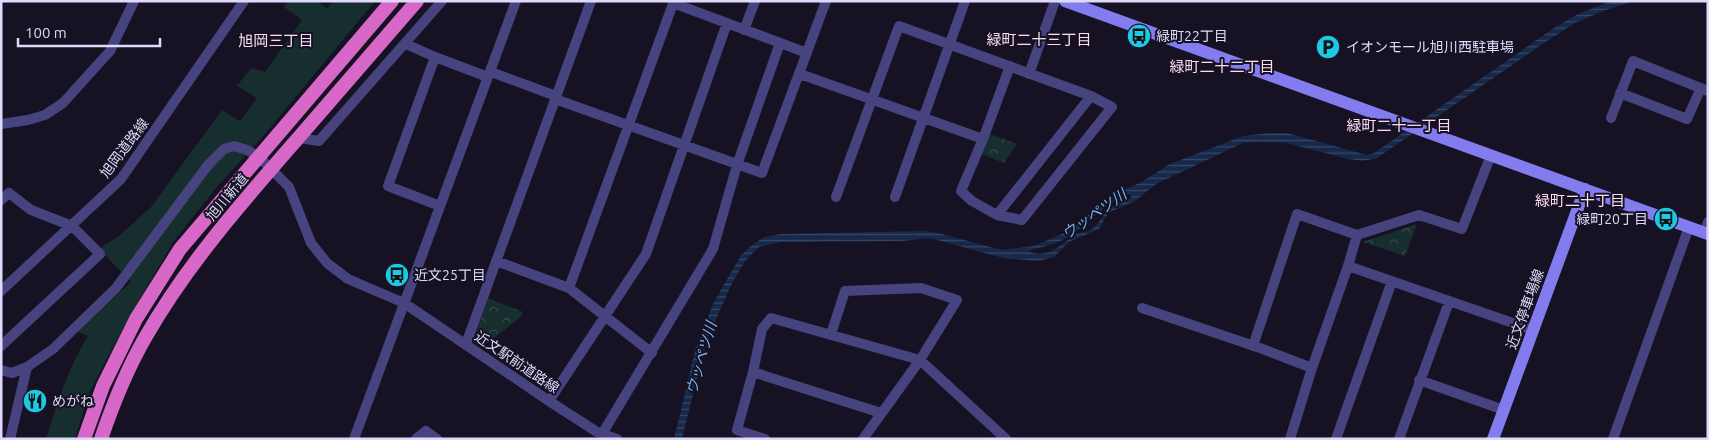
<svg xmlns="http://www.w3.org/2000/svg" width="1709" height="440" font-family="Ubuntu,'Noto Sans JP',sans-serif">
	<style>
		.grass { fill: #162e2e }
		.park { fill: url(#park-crowns) }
		.water { fill: url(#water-rules); fill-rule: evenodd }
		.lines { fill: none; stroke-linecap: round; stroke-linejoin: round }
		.minor { stroke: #47437e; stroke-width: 10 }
		.secondary { stroke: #837cef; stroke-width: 12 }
		.trunk { stroke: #d768c7; stroke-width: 14 }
		.labels { text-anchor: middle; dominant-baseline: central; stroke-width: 4; stroke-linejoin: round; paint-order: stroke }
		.poi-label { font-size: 14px; fill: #dfdafb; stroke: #161224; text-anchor: start }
		.street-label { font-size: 14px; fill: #dfdafb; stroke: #161224 }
		.neighbourhood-label { font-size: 15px; fill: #fbdcee; stroke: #161224 }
		.water-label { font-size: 15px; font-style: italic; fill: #74b2ee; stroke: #161224 }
	</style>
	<defs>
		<pattern id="park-crowns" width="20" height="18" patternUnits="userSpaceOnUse" patternTransform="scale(1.25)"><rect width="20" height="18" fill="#162e2e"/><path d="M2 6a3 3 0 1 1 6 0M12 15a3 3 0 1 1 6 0" fill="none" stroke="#374c4d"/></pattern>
		<pattern id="water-rules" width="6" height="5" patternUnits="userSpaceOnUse" patternTransform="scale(1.25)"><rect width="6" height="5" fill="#17294a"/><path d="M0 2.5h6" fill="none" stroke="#384765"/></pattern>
	</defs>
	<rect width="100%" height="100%" fill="#161224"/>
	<path class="grass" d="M 289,1 L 318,1 L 327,9 L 333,1 L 375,1 L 266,133 L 216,188 L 174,241 L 129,317 L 89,393 L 75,439 L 46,439 C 57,403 68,368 88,336 L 76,331 L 131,282 L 99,249 L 119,236 L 151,207 L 222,110 L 240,121 L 257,98 L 237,86 L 251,68 L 265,72 L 302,20 L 284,7 Z"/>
	<path class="park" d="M 990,134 L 1017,144 L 1004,163 L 982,154 Z
		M 1417,224 L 1405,256 L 1363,242 Z
		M 488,298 L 523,312 L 521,317 L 486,344 L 475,336 Z"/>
	<path class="water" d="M 1611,1 L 1634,1 L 1603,11 L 1575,23 L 1544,43 L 1377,158 L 1363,161 L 1349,159 L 1286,143 L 1261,142 L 1243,143 L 1156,184 L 1135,201 L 1108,213 L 1099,229 L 1069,242 L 1054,257 L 1039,261 L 1003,258 L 930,238 L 902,241 L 781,242 L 759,247 L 745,261 L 732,283 L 714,324 L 703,354 L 682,439 L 674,439 L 695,351 L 713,304 L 741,255 L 752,245 L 765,237 L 780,234 L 924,231 L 938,233 L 1002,250 L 1034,246 L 1064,233 L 1121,191 L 1140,183 L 1170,164 L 1243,136 L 1271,133 L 1287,133 L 1367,155 L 1374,153 L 1554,28 L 1578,14 ZM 1131,194 L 1131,198 C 1124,202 1116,204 1110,208 C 1103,214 1099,224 1092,229 C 1087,232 1081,232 1077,234 C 1060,244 1049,260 1028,251 C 1041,247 1055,245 1068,237 C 1089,223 1106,201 1131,194 Z"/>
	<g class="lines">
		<path class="minor" d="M 673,3 L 807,53
			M 744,30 L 755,1
			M 406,44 L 435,57 L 488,77
			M 435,57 L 388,186 L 440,206
			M 1010,66 L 983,139 L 961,191 L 972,201 L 997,215 L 1091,96
			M 491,72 L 556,96
			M 800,74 L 983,139
			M 1029,74 L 1055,1
			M 1620,93 L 1687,119 L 1701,88
			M 555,99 L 762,173 L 826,1
			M 1611,118 L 1633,61 L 1708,91
			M 1,124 L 28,120 L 45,115 L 63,103 L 110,51 L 134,1
			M 298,138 L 319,141 L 442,1
			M 836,197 L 899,26 L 1091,96 L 1112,107 L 1022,220 L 997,215
			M 895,197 L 965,1
			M 1,200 L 9,193 L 31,210 L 72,226 L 100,254 L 1,346
			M 1704,233 L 1708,222
			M 496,261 L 569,288 L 652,353
			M 1348,266 L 1533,330
			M 569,288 L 674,1
			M 1,291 L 121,179 L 244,1
			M 1142,308 L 1260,348 L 1312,368
			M 831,334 L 845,291 L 921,288 L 957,300 L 920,360 L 863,439
			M 466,344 L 591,1
			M 1253,346 L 1297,214 L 1357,235 L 1419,215 L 1462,229 L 1491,155
			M 1,370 L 12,373 L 27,367 L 53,349 L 116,288 L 208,165 L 224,149 L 234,146 L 247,150 L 258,156 L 289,187 L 311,243 L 327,263 L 348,279 L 404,303 L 549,401 L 597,432 L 617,439
			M 753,372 L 881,413
			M 1419,380 L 1504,410
			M 549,401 L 646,254 L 727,23
			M 602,434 L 713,249 L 737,165 L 780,43
			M 10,439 L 27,367
			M 354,439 L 516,1
			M 416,439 L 426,431 L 437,439
			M 765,439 L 737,430 L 753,372 L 762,329 L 771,318 L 920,360 L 1006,439
			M 1290,439 L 1312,368 L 1348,266 L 1357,235
			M 1336,439 L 1392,281
			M 1399,439 L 1449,302
			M 1613,439 L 1689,227"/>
		<path class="secondary" d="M 1065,1 L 1708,234
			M 1493,439 L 1585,189"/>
		<path class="trunk" d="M 84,439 L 103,386 L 136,319 L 180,249 L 392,1
			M 101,439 C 113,404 127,369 145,338 C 187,264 244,200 300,136 C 339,91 378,46 417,1"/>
	</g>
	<defs>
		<g id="bus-disc" transform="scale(1.25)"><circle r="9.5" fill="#1dc9e4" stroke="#161224"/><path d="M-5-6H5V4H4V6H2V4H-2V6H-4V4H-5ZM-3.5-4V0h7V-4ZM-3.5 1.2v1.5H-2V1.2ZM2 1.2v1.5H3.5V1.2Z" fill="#111"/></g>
		<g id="parking-disc" transform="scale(1.25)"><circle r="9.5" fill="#1dc9e4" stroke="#161224"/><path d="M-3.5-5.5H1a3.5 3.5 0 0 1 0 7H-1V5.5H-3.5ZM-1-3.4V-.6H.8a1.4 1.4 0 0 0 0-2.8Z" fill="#111"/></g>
		<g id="restaurant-disc" transform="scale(1.25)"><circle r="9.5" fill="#1dc9e4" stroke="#161224"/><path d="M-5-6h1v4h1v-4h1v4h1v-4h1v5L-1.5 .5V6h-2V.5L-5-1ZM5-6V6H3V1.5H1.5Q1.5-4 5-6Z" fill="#111"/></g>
	</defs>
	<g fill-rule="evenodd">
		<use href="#bus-disc" x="1139" y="36"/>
		<use href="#parking-disc" x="1328" y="47"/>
		<use href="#bus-disc" x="1666" y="219"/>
		<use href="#bus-disc" x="397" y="275"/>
		<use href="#restaurant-disc" x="35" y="401"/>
	</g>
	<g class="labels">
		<g class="poi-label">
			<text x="1156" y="36">緑町22丁目</text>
			<text x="1346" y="47">イオンモール旭川西駐車場</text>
			<text x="1648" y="219" text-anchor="end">緑町20丁目</text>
			<text x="414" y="275">近文25丁目</text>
			<text x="52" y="401">めがね</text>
		</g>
		<g class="street-label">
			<text transform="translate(124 148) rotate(-53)">旭岡道路線</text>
			<text transform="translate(227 197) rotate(-50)">旭川新道</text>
			<text transform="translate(1525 309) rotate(-70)">近文停車場線</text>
			<text transform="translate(517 362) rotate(34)">近文駅前道路線</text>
		</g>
		<g class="neighbourhood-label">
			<text x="1039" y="39">緑町二十三丁目</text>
			<text x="276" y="40">旭岡三丁目</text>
			<text x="1222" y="66">緑町二十二丁目</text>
			<text x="1399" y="125">緑町二十一丁目</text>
			<text x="1580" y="200">緑町二十丁目</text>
		</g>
		<g class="water-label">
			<text transform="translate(1094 214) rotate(-35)">ウッペツ川</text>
			<text transform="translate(701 358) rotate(-74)">ウッペツ川</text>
		</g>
	</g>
	<rect width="1709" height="440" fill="none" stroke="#dfdafb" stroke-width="5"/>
	<path d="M18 38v8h142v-8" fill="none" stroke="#dfdafb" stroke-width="2.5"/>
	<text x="25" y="38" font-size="15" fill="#dfdafb" stroke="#161224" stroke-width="4" paint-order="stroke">100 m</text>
</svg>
